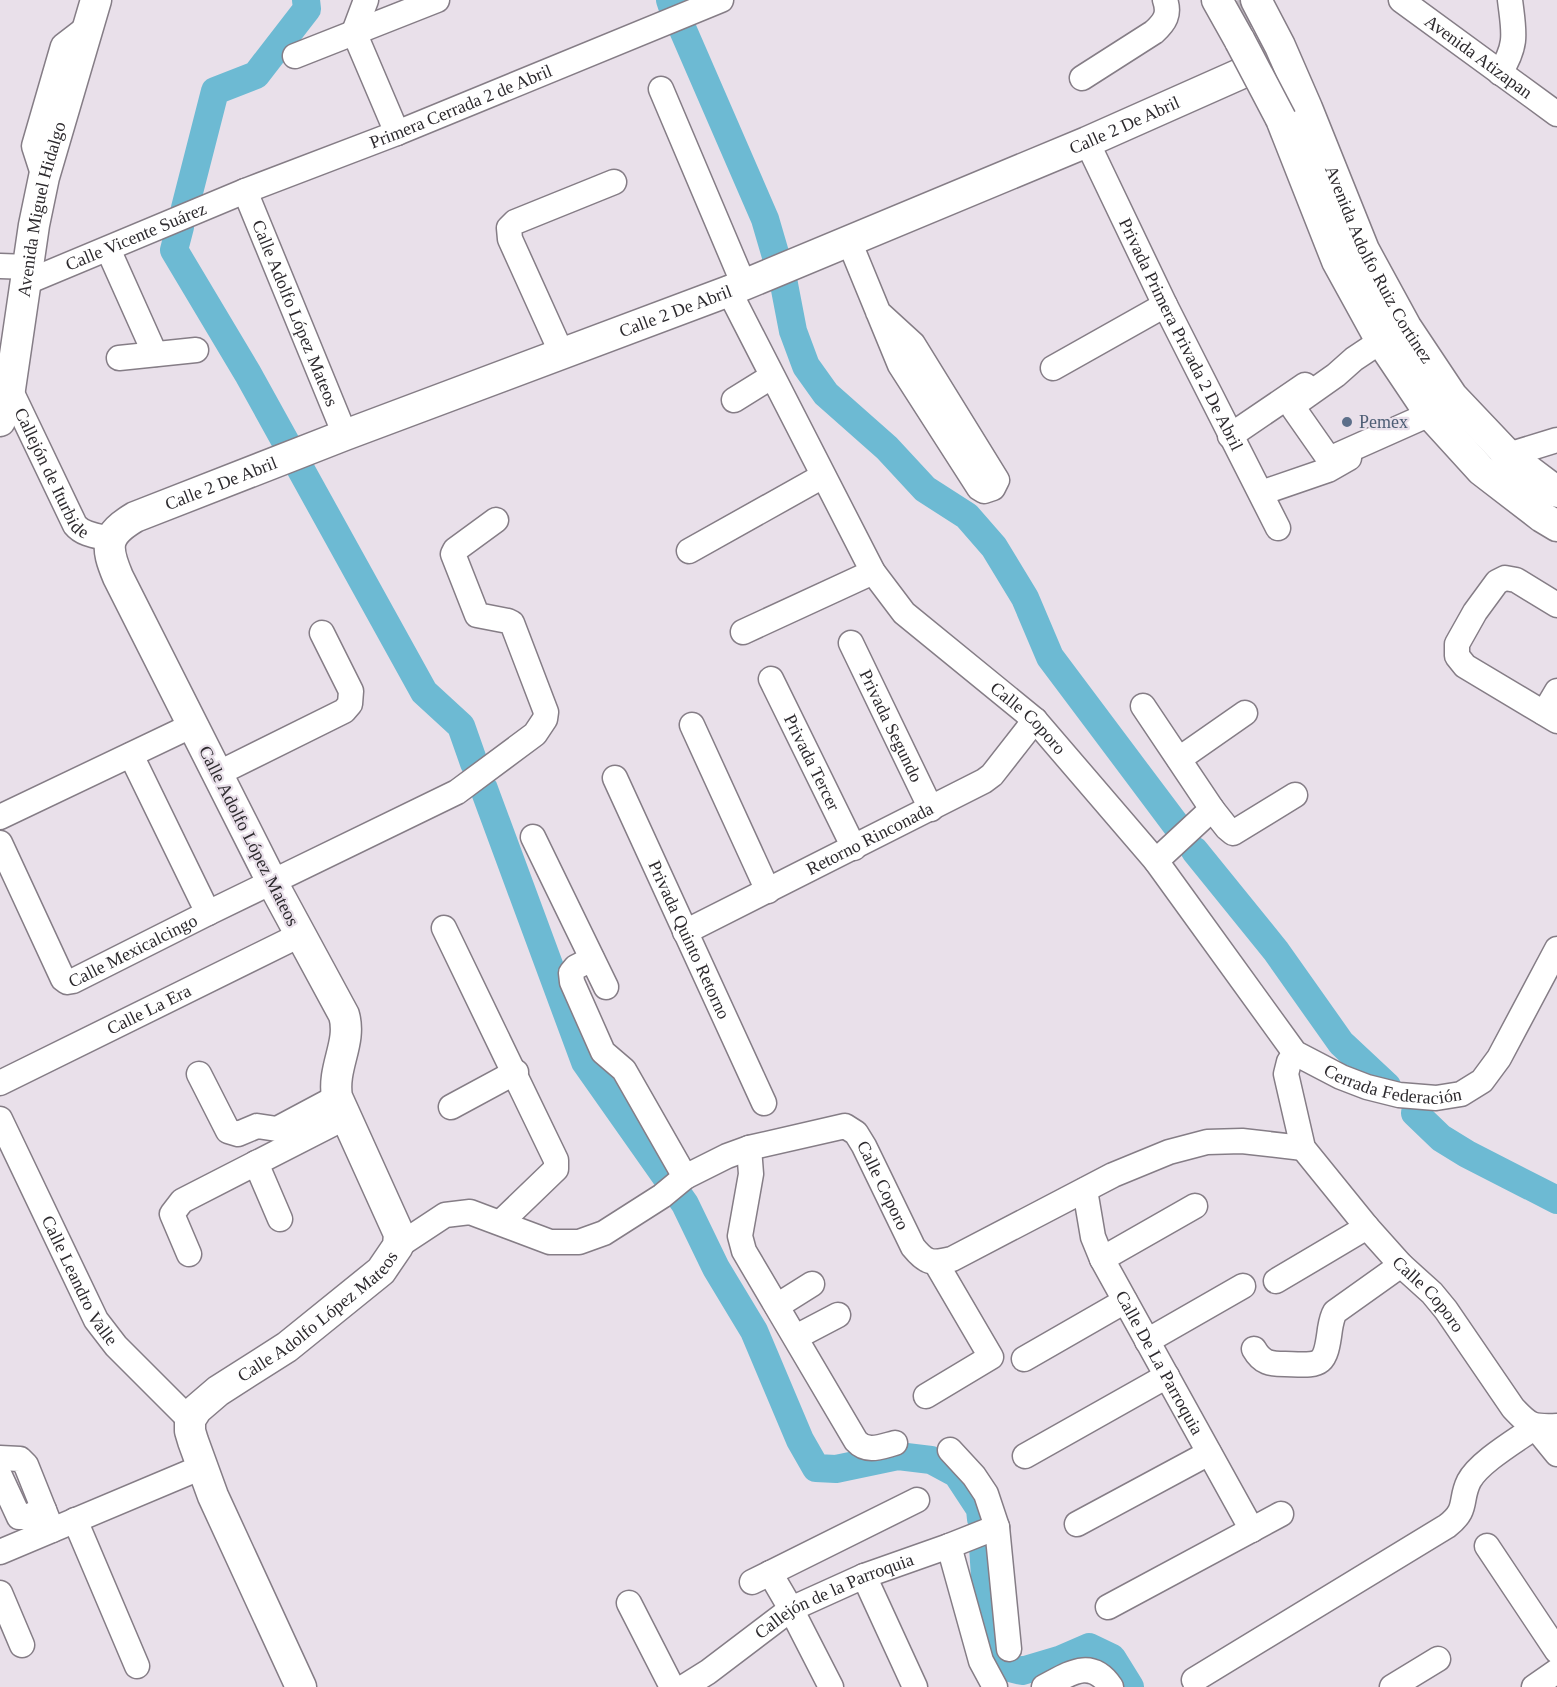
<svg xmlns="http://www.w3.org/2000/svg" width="1557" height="1687" font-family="Georgia,serif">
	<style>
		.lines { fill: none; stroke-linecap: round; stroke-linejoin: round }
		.river { stroke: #6dbad3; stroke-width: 28 }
		.major-tunnel { stroke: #c3bcc4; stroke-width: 30; stroke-dasharray: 30 15; stroke-linecap: butt }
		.minor-casing { stroke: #857d86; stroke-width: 27 }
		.major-casing { stroke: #857d86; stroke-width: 33 }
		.minor { stroke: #fff; stroke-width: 24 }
		.major { stroke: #fff; stroke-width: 30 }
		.major-bridge-casing { stroke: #857d86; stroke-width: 33; stroke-linecap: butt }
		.major-bridge { stroke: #fff; stroke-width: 30 }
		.service-dot { fill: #5c6f8a; stroke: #e9e0ea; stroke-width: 2 }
		.labels { text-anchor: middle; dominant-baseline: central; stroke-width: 4.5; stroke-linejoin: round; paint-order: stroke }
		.street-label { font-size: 18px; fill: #2d2a2e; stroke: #e9e0ea }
		.service-label { font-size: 18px; fill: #4e5e75; stroke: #e9e0ea; text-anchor: start }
	</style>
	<rect width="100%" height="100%" fill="#e9e0ea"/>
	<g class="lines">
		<path class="river" d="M 670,0 L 672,6
			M 683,30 L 765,219 L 777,260
			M 185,208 L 215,91 L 256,75 L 307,9 L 306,0
			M 180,227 L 174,250 L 248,374 L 424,692 L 461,726 L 474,763
			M 783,279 L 793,331 L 806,366 L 826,394 L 887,448 L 925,489 L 967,516 L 994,547 L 1025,598 L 1050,657 L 1179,829
			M 484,789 L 585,1062 L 685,1204 L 716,1268 L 754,1331 L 800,1440 L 816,1468 L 836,1469 L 898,1456 L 931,1460 L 957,1474 L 980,1509 L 981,1519
			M 1195,851 L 1276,951 L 1341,1043 L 1387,1086
			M 1415,1113 L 1441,1138 L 1467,1154 L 1557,1200
			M 983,1546 L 988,1624 L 1001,1666 L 1022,1671 L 1059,1660 L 1089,1647 L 1112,1658 L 1130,1687"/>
		<path class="major-tunnel" d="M 1238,0 C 1244,12 1265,43 1261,56 C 1259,65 1246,70 1240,74"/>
		<g class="minor-casing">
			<g id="minor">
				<path id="s1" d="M 1401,0 L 1557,114"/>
				<path d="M 354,32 L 397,133"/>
				<path d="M 354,32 L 366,0"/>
				<path d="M 295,56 L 437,0"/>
				<path d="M 1500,73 C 1518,44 1514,33 1510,0"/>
				<path d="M 1082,78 L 1154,32 C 1165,22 1170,14 1165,0"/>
				<path d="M 661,89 L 744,285"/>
				<path id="s2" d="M 1087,142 L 1165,305 L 1278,528"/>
				<path d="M 44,177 L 34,146 L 63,46 L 89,26"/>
				<path id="s3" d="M 245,191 L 345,435"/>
				<path d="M 849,241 L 900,365 L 979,488 L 984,491 L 993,488 L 997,480 L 913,344 L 878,312"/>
				<path d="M 108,249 L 155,354"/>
				<path d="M 0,266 L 29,267"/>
				<path id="s4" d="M 27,282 L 245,191 L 397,133 L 721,0"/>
				<path id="s5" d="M 729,291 L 873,572 L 904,613 L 1035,720 L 1156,861 L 1295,1053 L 1341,1077 L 1367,1087 L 1399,1095 L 1436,1098 L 1461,1094 L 1482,1081 L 1499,1058 L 1557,949"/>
				<path d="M 1381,341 L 1354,359 L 1336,375 L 1295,404 L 1294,409 L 1329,459 L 1430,414"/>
				<path d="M 562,354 L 510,239 L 509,228 L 515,222 L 614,182"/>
				<path d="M 119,358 L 196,350"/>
				<path d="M 1053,368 L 1165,305"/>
				<path id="s6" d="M 10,389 L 75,525 C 83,535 98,536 110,539"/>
				<path d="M 734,400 L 771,377"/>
				<path d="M 1230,436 L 1305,385"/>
				<path d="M 1508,455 L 1557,440"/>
				<path d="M 1261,493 L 1328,470 L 1349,458"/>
				<path d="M 689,551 L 823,476"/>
				<path d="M 1557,605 L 1516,580 L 1505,578 L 1497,582 L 1475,612 L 1457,644 L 1457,656 L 1465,666 L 1557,721"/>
				<path d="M 743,632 L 873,572"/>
				<path id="s7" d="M 851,643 L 931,809"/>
				<path id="s8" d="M 771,679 L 854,848"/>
				<path d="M 1143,706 L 1212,809 L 1227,828 L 1233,833 L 1295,795"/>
				<path d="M 1544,713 L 1557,691"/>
				<path d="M 692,725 L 768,891"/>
				<path d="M 131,755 L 208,913"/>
				<path d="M 1179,759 L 1245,713"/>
				<path d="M 217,774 L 344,711 L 350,704 L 351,691 L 322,633"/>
				<path id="s9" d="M 615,778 L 764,1103"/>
				<path d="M 0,817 L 193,725"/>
				<path d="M 533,837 L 606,987"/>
				<path id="s10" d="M 0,843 L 63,979 L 67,982 L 73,981 L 208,913 L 457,792 L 535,734 L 545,719 L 546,712 L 512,623 L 508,621 L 477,615 L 453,554 L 455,550 L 496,520"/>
				<path d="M 1156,861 L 1212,809"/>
				<path d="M 444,928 L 556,1160 L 556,1169 L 501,1222"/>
				<path id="s11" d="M 685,932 L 984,781 L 992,775 L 1035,720"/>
				<path d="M 592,959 L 576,967 L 571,973 L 572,982 L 603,1052 L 624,1070 L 685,1177"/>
				<path id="s12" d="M 1295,1053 L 1289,1062 L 1286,1074 L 1303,1148 L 1367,1227 L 1401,1265 L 1432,1293 L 1446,1310 L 1513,1408 C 1530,1426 1532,1427 1557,1426"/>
				<path d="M 199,1074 L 228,1131 L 238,1134 L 257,1126 L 277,1129 L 337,1097"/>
				<path id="s13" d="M 0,1083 L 300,935"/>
				<path d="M 451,1107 L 516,1072"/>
				<path id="s14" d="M 0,1119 L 96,1320 L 116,1346 L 190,1420"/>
				<path d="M 749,1148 L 751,1174 L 740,1236 L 744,1251 L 856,1441 C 867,1453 880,1447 895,1443"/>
				<path d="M 256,1163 L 280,1219"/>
				<path id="s15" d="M 1085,1190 L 1093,1237 L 1102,1259 L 1252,1530"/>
				<path id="s16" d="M 398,1246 L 445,1215 L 470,1212 L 550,1242 L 579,1242 L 604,1233 L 662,1196 L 685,1177 L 727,1156 L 749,1148 L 845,1126 L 856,1133 L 864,1146 L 913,1247 C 926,1263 931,1264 952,1259 L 1113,1175 L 1169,1152 L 1207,1142 L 1242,1141 L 1303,1148"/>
				<path d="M 189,1254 L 172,1214 L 182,1201 L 346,1117"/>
				<path d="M 1102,1259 L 1195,1206"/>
				<path d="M 1276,1281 L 1367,1227"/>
				<path d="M 777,1306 L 812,1284"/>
				<path d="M 796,1337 L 838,1315"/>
				<path d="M 1147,1341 L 1243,1286"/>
				<path d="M 1254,1349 C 1262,1363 1270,1364 1285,1364 C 1321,1365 1325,1368 1330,1329 C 1331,1323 1332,1317 1335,1312 L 1401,1265"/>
				<path d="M 1024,1359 L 1125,1301"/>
				<path d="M 926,1396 L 991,1357 L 936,1263"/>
				<path d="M 950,1450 L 974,1476 L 986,1494 L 997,1527 L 1009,1649"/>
				<path d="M 1025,1456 L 1167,1376"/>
				<path d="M 0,1458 L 20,1459 L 26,1465 L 52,1530"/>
				<path d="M 0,1476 L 19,1517 L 26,1517 L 44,1510"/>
				<path d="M 75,1520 L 137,1666"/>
				<path d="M 1077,1524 L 1209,1453"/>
				<path d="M 949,1546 L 981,1661 L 995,1687"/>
				<path d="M 1487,1546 L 1557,1651"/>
				<path d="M 0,1552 L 202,1467"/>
				<path d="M 770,1573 L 791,1609 L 831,1687"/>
				<path d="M 864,1576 L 915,1687"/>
				<path d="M 752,1582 L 917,1500"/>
				<path d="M 0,1593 L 22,1645"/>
				<path d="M 629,1603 L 672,1687"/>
				<path d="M 1108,1607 L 1281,1514"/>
				<path d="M 1194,1680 L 1447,1526 C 1469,1509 1459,1501 1469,1481 C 1479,1462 1517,1440 1535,1427 L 1557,1454"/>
				<path id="s17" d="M 684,1687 L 708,1672 L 791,1609 L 864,1576 L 949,1546 L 997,1527"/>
				<path d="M 1044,1687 C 1069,1674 1091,1657 1111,1687"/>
				<path d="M 1392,1687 L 1438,1659"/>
				<path d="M 1534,1687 L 1557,1671"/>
			</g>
		</g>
		<g class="major-casing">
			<g id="major">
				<path d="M 1217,0 L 1240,41"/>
				<path id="s18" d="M 1256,0 L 1280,46 L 1307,108 L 1364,250 L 1406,327 L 1452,396 L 1508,455 L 1557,492"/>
				<path d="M 1281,119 L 1337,261 L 1381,341 L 1430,414 L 1481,470 L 1542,517 L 1557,526"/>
				<path id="s19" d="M 0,421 L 10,389 L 34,225 L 44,177 L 96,0"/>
				<path id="s20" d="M 301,1687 L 213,1496 L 193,1441 L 190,1431 L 190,1420 L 197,1409 L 218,1391 L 287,1347 L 381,1271 L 398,1246 L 399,1234 L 337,1097 C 332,1067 352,1043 344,1015 L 272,882 L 118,577 C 105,546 105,535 135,517 L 345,435 L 729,291 L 1087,142 L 1240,74"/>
			</g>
		</g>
		<use href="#minor" class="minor"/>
		<use href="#major" class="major"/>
		<g class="major-bridge-casing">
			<path id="major-bridge" d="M 1240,41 L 1281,119"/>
		</g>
		<use href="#major-bridge" class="major-bridge"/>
	</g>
	<circle class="service-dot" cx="1347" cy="422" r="6"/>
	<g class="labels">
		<g class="street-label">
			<text stroke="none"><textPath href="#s1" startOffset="96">Avenida Atizapan</textPath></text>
			<text stroke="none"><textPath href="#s4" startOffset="468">Primera Cerrada 2 de Abril</textPath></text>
			<text stroke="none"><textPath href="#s20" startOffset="2439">Calle 2 De Abril</textPath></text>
			<text stroke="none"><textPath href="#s19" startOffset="216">Avenida Miguel Hidalgo</textPath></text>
			<text stroke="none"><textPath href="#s4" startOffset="118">Calle Vicente Suárez</textPath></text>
			<text stroke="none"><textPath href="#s18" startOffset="292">Avenida Adolfo Ruiz Cortinez</textPath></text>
			<text stroke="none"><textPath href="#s20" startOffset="1953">Calle 2 De Abril</textPath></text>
			<text stroke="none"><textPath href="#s3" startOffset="132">Calle Adolfo López Mateos</textPath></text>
			<text stroke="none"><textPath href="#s2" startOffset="214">Privada Primera Privada 2 De Abril</textPath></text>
			<text stroke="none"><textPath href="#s6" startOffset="94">Callejón de Iturbide</textPath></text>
			<text stroke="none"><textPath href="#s20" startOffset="1467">Calle 2 De Abril</textPath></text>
			<text stroke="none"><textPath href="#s5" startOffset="530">Calle Coporo</textPath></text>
			<text stroke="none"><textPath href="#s7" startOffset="92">Privada Segundo</textPath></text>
			<text stroke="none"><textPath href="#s8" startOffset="93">Privada Tercer</textPath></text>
			<text transform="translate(249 836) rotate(63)">Calle Adolfo López Mateos</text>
			<text stroke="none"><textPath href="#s11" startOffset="207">Retorno Rinconada</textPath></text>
			<text stroke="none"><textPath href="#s9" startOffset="178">Privada Quinto Retorno</textPath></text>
			<text stroke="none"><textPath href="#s10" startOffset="228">Calle Mexicalcingo</textPath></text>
			<text stroke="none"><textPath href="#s13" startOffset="166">Calle La Era</textPath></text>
			<text stroke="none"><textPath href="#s5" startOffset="1064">Cerrada Federación</textPath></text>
			<text stroke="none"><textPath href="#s16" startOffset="562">Calle Coporo</textPath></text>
			<text stroke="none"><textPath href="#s14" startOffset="180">Calle Leandro Valle</textPath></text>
			<text stroke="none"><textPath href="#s12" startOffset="292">Calle Coporo</textPath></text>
			<text stroke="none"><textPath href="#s20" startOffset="456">Calle Adolfo López Mateos</textPath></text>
			<text stroke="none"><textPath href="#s15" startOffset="190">Calle De La Parroquia</textPath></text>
			<text stroke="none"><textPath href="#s17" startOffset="177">Callejón de la Parroquia</textPath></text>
		</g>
		<g class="service-label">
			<text x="1359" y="422">Pemex</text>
		</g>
	</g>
</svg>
